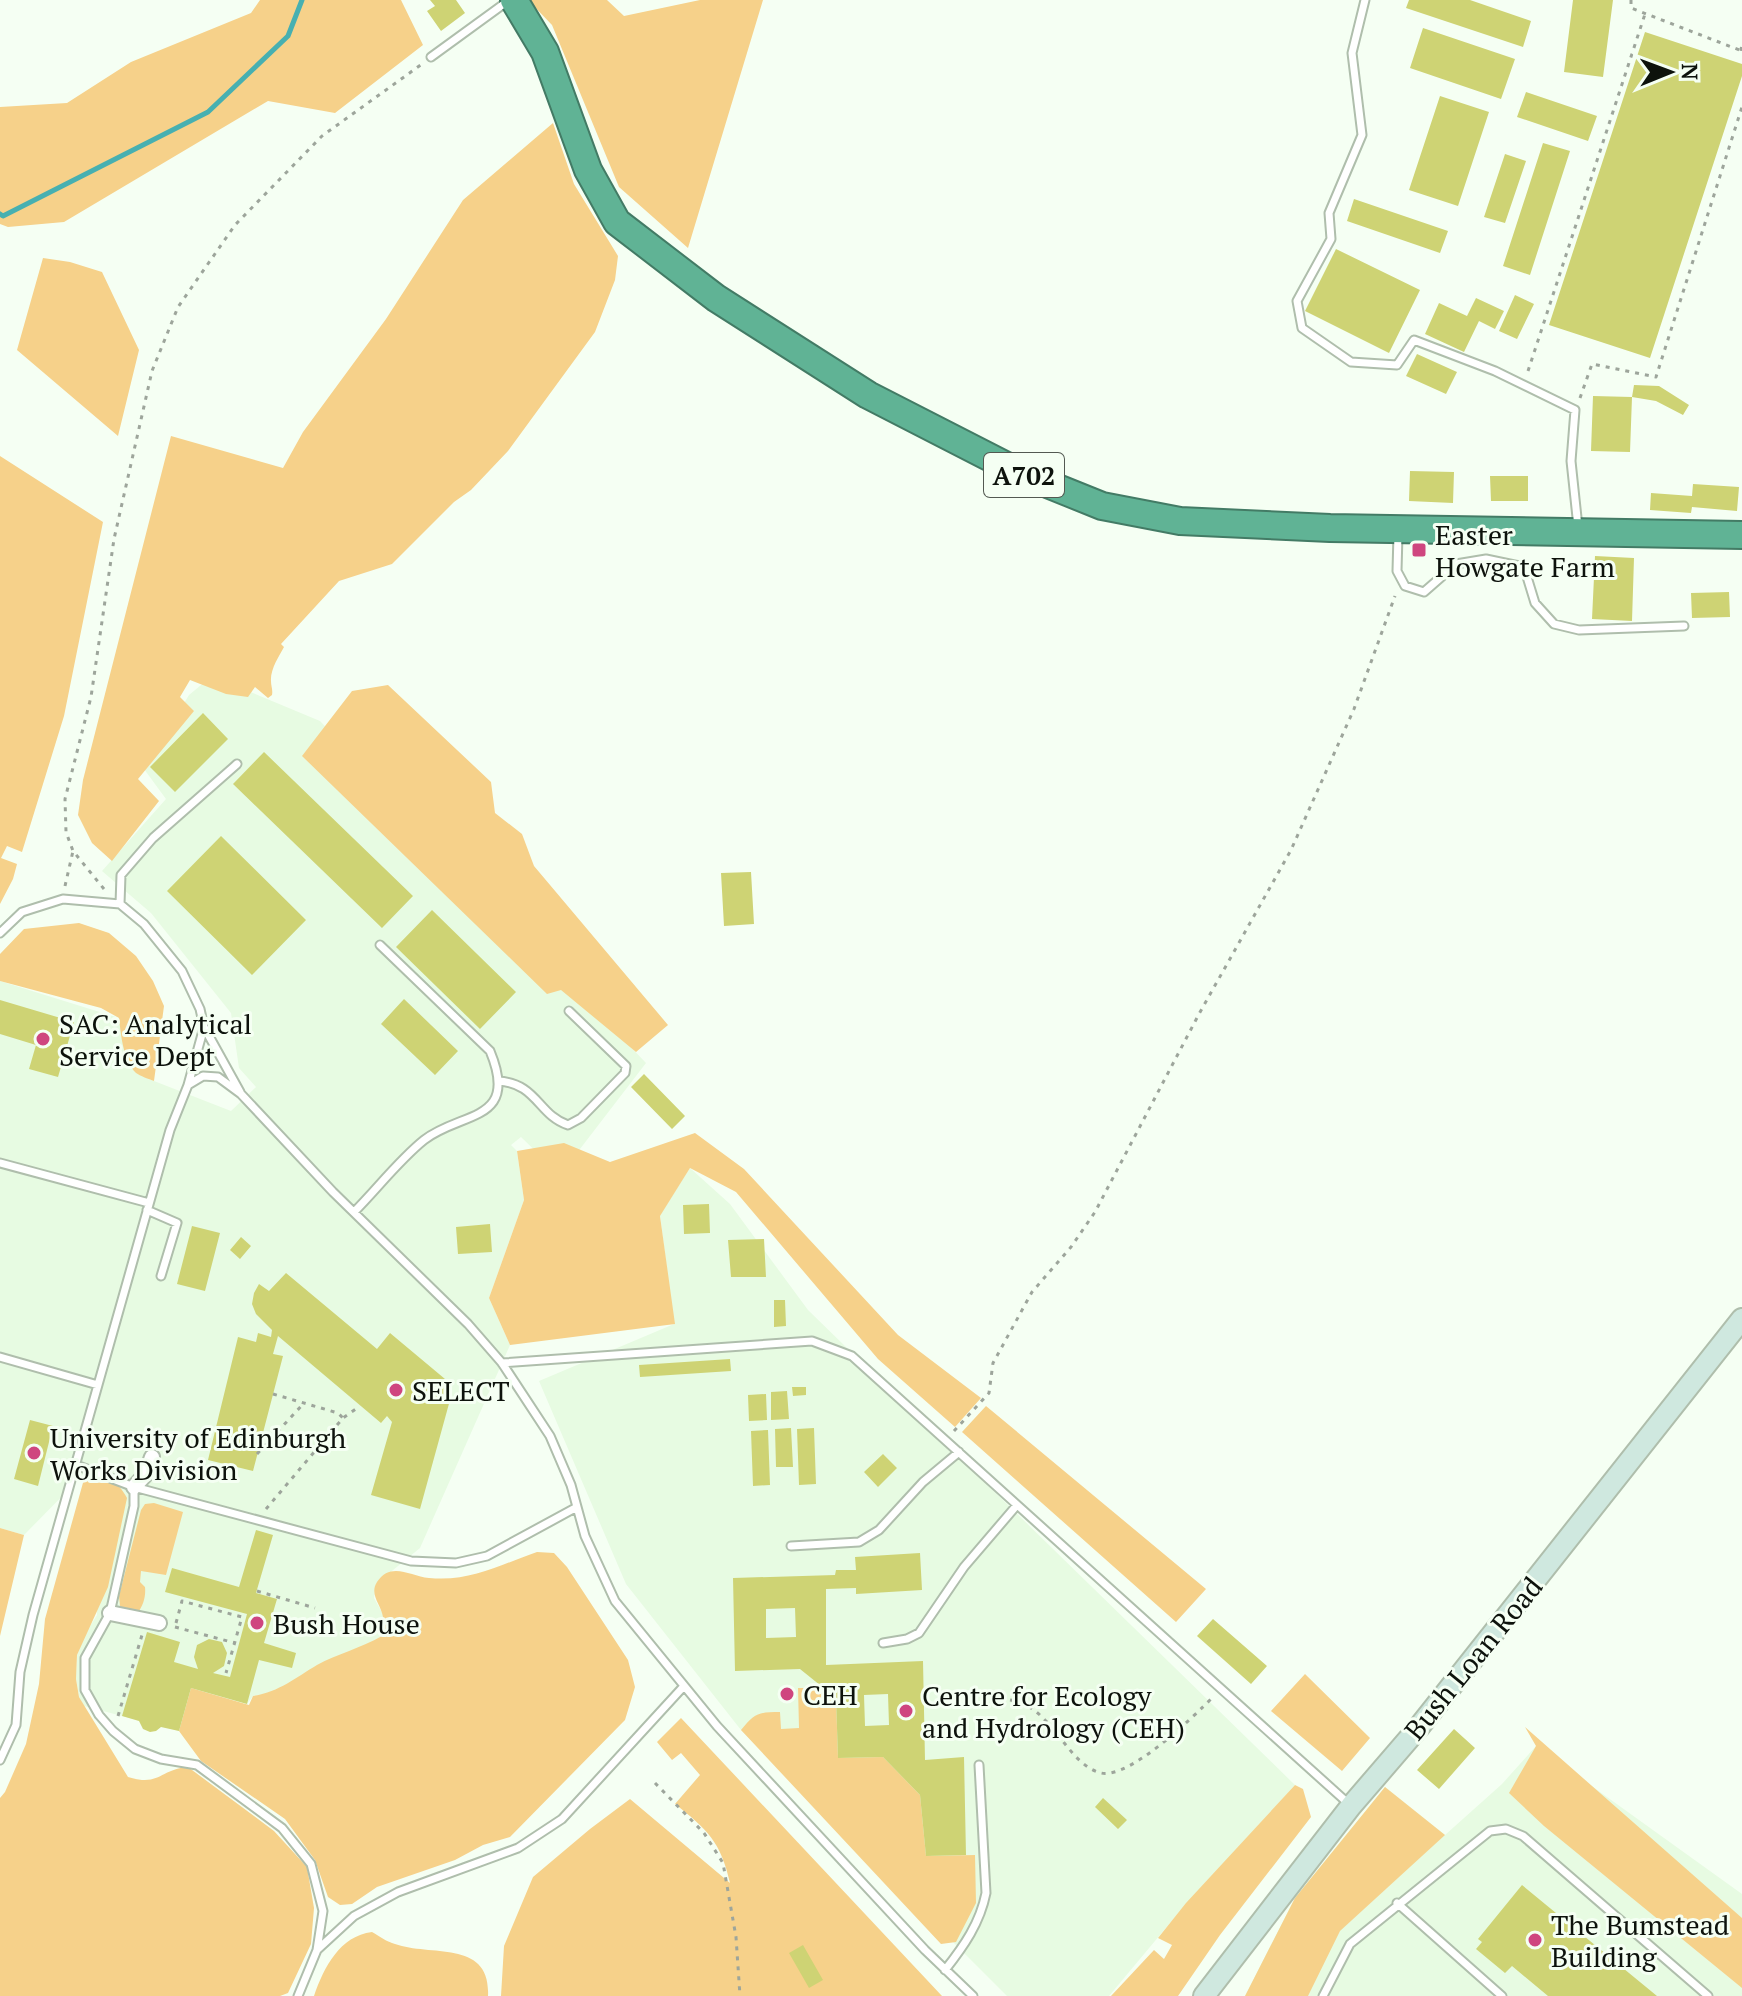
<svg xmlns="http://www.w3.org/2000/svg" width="1742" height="1996" font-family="'PT Serif',serif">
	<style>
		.built { fill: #e7fbe2 }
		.green { fill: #f6d18a }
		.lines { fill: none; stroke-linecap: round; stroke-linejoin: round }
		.stream { stroke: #47b0b1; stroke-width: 5 }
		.building { fill: #ced374; fill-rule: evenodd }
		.lane-casing { stroke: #afbeac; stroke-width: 11 }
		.street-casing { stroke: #afbeac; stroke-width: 18 }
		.secondary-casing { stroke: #afbeac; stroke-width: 24 }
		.highway-casing { stroke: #437b65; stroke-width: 30 }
		.path { stroke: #9da59b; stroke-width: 3; stroke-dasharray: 4 6; stroke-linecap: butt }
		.lane { stroke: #fff; stroke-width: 7 }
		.street { stroke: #fff; stroke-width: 14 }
		.secondary { stroke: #cfe8df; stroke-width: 20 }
		.highway { stroke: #60b395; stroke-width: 26 }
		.poi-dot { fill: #cf467f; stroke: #f5fff3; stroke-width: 3 }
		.labels { text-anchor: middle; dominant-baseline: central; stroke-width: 6; stroke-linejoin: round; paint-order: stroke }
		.shield { fill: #f5fff3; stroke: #535951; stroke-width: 2 }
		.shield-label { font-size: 26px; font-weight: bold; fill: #0d120c }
		.poi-label { font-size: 28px; fill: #0d120c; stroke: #f5fff3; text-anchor: start }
		.street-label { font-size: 28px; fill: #0d120c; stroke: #f5fff3 }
	</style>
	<rect width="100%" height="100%" fill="#f5fff3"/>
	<path class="built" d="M 212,676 L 320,721 L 646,1063 L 560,1175 L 521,1137 L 511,1145 L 517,1151 L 524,1200 L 489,1298 L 510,1345 L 420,1548 L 376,1584 L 374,1598 L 383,1614 L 383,1636 L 268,1694 L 253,1696 L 247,1704 L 191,1688 L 179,1731 L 84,1706 L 79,1697 L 76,1679 L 77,1655 L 85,1634 L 97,1615 L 86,1472 L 24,1535 L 0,1528 L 0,981 L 119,1018 L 137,1073 L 154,1081 L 231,1111 L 256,1087 L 239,1068 L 231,1013 L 151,913 L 102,871 L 166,799 L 144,769 L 189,695 Z
		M 690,1168 L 730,1204 L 808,1310 L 1295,1785 L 1180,1911 L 1109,1996 L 1007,1996 L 741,1730 L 626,1584 L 539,1381 L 674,1324 L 660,1215 Z
		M 1536,1746 L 1742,1894 L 1742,1996 L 1245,1996 L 1295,1898 L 1385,1787 L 1445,1835 L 1502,1784 Z"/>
	<path class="green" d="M 260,0 L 401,0 L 423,45 L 335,113 L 268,101 L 64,222 L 8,227 L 0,224 L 0,107 L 67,103 L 131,62 L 251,13 Z
		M 528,0 L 607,0 L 624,16 L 700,0 L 763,0 L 688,248 L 619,187 L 552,25 Z
		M 553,123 L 574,184 L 618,256 L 615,280 L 595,332 L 508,451 L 471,490 L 454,502 L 392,564 L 339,581 L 281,644 L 284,647 C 279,656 270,670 271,681 C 271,686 273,690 272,695 L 268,698 L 255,687 L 248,697 L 226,694 L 190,680 L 180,697 L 194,711 L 138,779 L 159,801 L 112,861 L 92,843 L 78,815 L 83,780 L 171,436 L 283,468 L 303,432 L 386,319 L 463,200 Z
		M 43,258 L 70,262 L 102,272 L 139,350 L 118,436 L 17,350 Z
		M 0,456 L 103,522 L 64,716 L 22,852 L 7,846 L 1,858 L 17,864 L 13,879 L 0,904 Z
		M 388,685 L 491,782 L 495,813 L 522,834 L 534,866 L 668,1025 L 636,1052 L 561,990 L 547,994 L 302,756 L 352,691 Z
		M 79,923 L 109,933 L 136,956 L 153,981 L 164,1006 L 154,1081 C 149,1079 140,1076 136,1073 C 123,1060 121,1035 119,1018 L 101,1008 L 0,981 L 0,954 L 24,929 Z
		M 695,1133 L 744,1169 L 898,1335 L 981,1398 L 955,1427 L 878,1359 L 736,1192 L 690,1168 L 660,1216 L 675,1324 L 510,1345 L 489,1298 L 524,1200 L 517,1151 L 564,1143 L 610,1162 Z
		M 986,1406 L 1206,1589 L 1176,1622 L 962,1432 Z
		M 86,1472 C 105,1477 118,1480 127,1498 L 108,1587 L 77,1655 L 76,1679 L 79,1697 L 128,1777 C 160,1787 160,1769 188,1767 L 274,1831 L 307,1867 L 314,1908 L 311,1944 L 288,1993 L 280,1996 L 0,1996 L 0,1798 L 5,1792 L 26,1744 L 39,1684 L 45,1619 Z
		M 154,1503 L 183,1512 L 166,1575 L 141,1571 L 140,1582 L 145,1587 C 146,1597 143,1606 137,1614 L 132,1614 L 120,1606 L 119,1596 L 141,1510 L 145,1504 Z
		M 0,1528 L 24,1535 L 0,1636 Z
		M 537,1552 L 554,1553 L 567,1567 L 628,1660 L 635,1687 L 625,1720 L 510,1837 L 483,1845 L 455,1860 L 377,1887 L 352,1904 L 340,1905 L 328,1897 L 315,1860 L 285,1819 L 201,1761 L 179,1731 L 191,1688 L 249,1705 L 253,1696 C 279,1692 295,1678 317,1665 C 337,1654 361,1648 382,1636 C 383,1630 384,1623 383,1617 C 381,1604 369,1595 377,1582 C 391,1561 410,1576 429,1578 C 471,1582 499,1565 537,1552 Z
		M 1305,1674 L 1370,1738 L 1342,1771 L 1271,1711 Z
		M 798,1688 L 824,1688 L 836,1698 L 838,1758 L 883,1757 L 920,1795 L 926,1856 L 975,1855 L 976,1903 L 956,1942 L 941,1944 L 741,1730 C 755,1713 758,1712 780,1712 L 781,1729 L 799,1728 Z
		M 681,1718 L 942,1996 L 501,1996 L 504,1946 L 533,1877 L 590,1829 L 630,1799 L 730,1883 C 721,1842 707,1829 675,1804 L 700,1775 L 681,1753 L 672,1760 L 657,1742 Z
		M 1525,1727 L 1742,1918 L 1742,1988 L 1544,1826 L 1509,1793 L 1536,1746 Z
		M 1295,1785 L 1303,1789 L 1311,1817 L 1220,1935 L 1178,1996 L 1111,1996 L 1154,1950 L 1164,1959 L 1172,1945 L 1158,1938 L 1186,1903 Z
		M 1385,1787 L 1445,1835 L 1340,1931 L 1308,1996 L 1245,1996 L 1295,1898 Z
		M 372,1932 C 379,1936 387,1942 395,1944 C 431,1957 491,1939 488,1996 L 314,1996 C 324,1967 340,1936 372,1932 Z"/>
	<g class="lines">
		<path class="stream" d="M 0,214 L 3,216 L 208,112 L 288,36 L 302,0"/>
	</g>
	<path class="building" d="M 430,0 L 456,0 L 465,13 L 441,31 L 427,11 L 435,6 Z
		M 1409,0 L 1470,0 L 1531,21 L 1523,47 L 1406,8 Z
		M 1573,0 L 1613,0 L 1603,77 L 1564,72 Z
		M 1423,28 L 1515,59 L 1501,99 L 1410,68 Z
		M 1645,32 L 1742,64 L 1742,76 L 1650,358 L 1549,325 Z
		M 1526,92 L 1597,116 L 1588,141 L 1517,117 Z
		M 1440,96 L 1489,112 L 1458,206 L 1409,190 Z
		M 1543,143 L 1570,151 L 1530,275 L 1503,266 Z
		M 1505,154 L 1526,161 L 1505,223 L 1484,217 Z
		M 1354,199 L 1448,231 L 1440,253 L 1347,221 Z
		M 1336,249 L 1420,290 L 1389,353 L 1305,311 Z
		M 1515,295 L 1534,304 L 1517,339 L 1499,331 Z
		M 1476,298 L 1504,311 L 1495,329 L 1479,321 L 1464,352 L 1425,334 L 1439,303 L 1467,316 Z
		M 1417,354 L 1457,372 L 1446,394 L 1406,376 Z
		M 1634,385 L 1659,386 L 1689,405 L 1683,415 L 1656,401 L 1632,397 L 1630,452 L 1591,451 L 1593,396 L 1632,397 Z
		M 1410,471 L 1454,472 L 1453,503 L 1409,501 Z
		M 1490,476 L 1528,476 L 1528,501 L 1491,501 Z
		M 1693,484 L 1739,487 L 1737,511 L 1692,507 L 1691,513 L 1650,510 L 1651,493 L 1692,496 Z
		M 1595,556 L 1634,558 L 1632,621 L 1592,619 Z
		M 1729,592 L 1730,617 L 1692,618 L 1691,593 Z
		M 203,713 L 228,739 L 175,792 L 150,767 Z
		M 264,752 L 413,896 L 382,928 L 233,784 Z
		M 221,836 L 306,920 L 252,975 L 167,891 Z
		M 751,872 L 754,924 L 724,926 L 721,873 Z
		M 432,910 L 516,992 L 480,1029 L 396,947 Z
		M 404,999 L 458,1051 L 435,1075 L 381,1024 Z
		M 0,1000 L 74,1022 L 58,1077 L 29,1069 L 36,1045 L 0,1034 Z
		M 644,1074 L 685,1116 L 672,1129 L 631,1087 Z
		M 709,1204 L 710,1233 L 684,1234 L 683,1205 Z
		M 490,1224 L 492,1252 L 458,1254 L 456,1227 Z
		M 192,1226 L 220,1233 L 205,1291 L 177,1284 Z
		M 241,1237 L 251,1246 L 240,1259 L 230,1250 Z
		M 764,1239 L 766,1277 L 731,1277 L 728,1240 Z
		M 286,1273 L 377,1349 L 390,1333 L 445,1379 L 450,1389 L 450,1400 L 420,1509 L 371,1495 L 392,1422 L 387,1416 L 381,1423 L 278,1336 L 273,1354 L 283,1356 L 253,1471 L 208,1460 L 238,1337 L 256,1342 L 258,1333 L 271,1337 L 272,1330 L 256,1314 L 252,1304 L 254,1293 L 259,1284 L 269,1291 Z
		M 774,1300 L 785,1300 L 786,1326 L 774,1327 Z
		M 730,1359 L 731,1371 L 640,1377 L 639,1365 Z
		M 792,1387 L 806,1387 L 806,1395 L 793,1396 Z
		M 787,1391 L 789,1419 L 771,1420 L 771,1392 Z
		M 766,1394 L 767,1420 L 749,1421 L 748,1395 Z
		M 30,1420 L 53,1426 L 38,1486 L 14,1479 Z
		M 791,1428 L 793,1467 L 776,1467 L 775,1429 Z
		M 814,1428 L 816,1484 L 799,1485 L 797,1429 Z
		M 768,1430 L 770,1485 L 753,1486 L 751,1431 Z
		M 883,1454 L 897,1468 L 878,1487 L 864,1472 Z
		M 256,1530 L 273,1535 L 256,1593 L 277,1599 L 264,1643 L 296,1653 L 292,1668 L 259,1660 L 247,1704 L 191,1688 L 179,1731 L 161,1727 L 156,1731 L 150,1732 L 143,1729 L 139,1721 L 122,1716 L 147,1632 L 180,1642 L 174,1662 L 198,1669 L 194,1657 L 197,1645 L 209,1639 L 222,1642 L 227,1653 L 224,1666 L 213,1673 L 230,1677 L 247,1614 L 165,1592 L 172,1568 L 239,1587 Z
		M 920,1553 L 922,1590 L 856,1594 L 856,1588 L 826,1589 L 826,1665 L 923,1661 L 925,1760 L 964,1757 L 966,1855 L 926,1856 L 920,1795 L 883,1757 L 838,1758 L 836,1698 L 800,1669 L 735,1671 L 733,1578 L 835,1575 L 836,1570 L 856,1570 L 855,1557 ZM 795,1608 L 796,1637 L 766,1638 L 766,1609 ZM 888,1694 L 889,1725 L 865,1726 L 864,1695 Z
		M 1213,1619 L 1267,1666 L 1251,1684 L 1197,1636 Z
		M 1454,1729 L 1475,1748 L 1439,1789 L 1417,1770 Z
		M 1103,1798 L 1127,1820 L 1118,1829 L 1095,1807 Z
		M 1522,1885 L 1657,1996 L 1548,1996 L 1512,1966 L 1505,1973 L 1476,1949 L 1482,1942 L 1478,1939 Z
		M 803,1945 L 823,1980 L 809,1988 L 789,1953 Z"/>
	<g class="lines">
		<g class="lane-casing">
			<path id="lane" d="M 1365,0 L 1352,53 L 1362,135 L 1329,213 L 1331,239 L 1297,301 L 1302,328 L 1351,362 L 1397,365 L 1414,340 L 1495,371 L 1575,410 L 1571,461 L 1578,527
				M 431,57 L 508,1
				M 1398,534 L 1397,571 L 1405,586 L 1424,592 L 1456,564 L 1486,559 L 1524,567 L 1535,603 L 1554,624 L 1579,630 L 1684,626
				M 120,904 L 121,875 L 153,838 L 237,764
				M 0,933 L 22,912 L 63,899 L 120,904 L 144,924 L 182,971 L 200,1009 L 204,1027 L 188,1085
				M 204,1027 L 240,1092
				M 498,1081 C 537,1083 538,1115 568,1125 L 581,1118 L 625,1073 L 626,1066 L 569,1011
				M 0,1163 L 149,1203
				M 147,1210 L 177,1223 L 161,1276
				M 354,1212 C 377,1189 399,1160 424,1140 C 461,1111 520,1123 490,1051 L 380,945
				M 0,1357 L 98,1385
				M 502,1363 L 812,1341 L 852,1356 L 1350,1805
				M 76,1465 L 134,1487 L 411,1561 L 456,1563 L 487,1556 L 577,1507
				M 134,1487 L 134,1506 L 110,1613 L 85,1658 L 85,1690 L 99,1715 L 113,1731 L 135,1749 L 161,1759 L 197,1765 L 282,1828 L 311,1864 L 323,1911 L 317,1950
				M 791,1546 L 859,1542 L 879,1530 L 923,1482 L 959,1452
				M 883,1643 L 907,1639 L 919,1633 L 964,1567 L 1017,1505
				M 0,1760 L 16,1725 L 20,1672 L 33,1615 L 170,1130 L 188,1085 L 203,1076 L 218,1077 L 241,1094 L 333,1192 L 468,1324 L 502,1363 L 550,1436 L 571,1485 L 585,1536 L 615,1601 L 717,1726 L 925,1950 L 973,1996
				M 1397,1903 L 1502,1996
				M 945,1970 C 964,1946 980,1923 986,1893 L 979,1765
				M 298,1996 L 317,1950 L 354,1916 L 398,1892 L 518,1848 L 562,1819 L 684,1686
				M 1323,1996 L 1350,1944 L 1490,1831 L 1506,1829 L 1523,1836 L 1708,1996"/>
		</g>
		<g class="street-casing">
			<path id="street" d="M 134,1487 L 146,1474 L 152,1457
				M 110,1613 L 159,1623"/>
		</g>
		<g class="secondary-casing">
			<path id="secondary" d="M 1204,1996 L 1351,1806 L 1419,1727 L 1742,1319"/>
		</g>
		<g class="highway-casing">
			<path id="highway" d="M 514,0 L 545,52 L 588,170 L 617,222 L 716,298 L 868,395 L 1020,473 L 1102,506 L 1180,521 L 1330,528 L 1742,535"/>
		</g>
		<path class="path" d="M 1631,0 L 1631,8 L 1742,51
			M 1741,51 L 1742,42
			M 1528,371 L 1645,14
			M 1580,398 L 1592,364 L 1656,377 L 1742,107
			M 65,886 L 73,851
			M 104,889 L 73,851 L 66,832 L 65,799 L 91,697 L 114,539 L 152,371 L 178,307 L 235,225 L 322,136 L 422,64
			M 273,1394 L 338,1413 L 343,1418
			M 954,1431 L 989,1393 L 993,1363 L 1032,1292 L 1071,1247 L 1095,1212 L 1199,1014 L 1291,850 L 1354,709 L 1395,596
			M 257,1454 L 304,1403
			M 266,1509 L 343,1418 L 360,1406
			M 257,1591 L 315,1608
			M 176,1623 L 182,1601 L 242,1617 L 226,1673
			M 175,1627 L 235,1643
			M 1010,1700 C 1030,1703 1042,1716 1055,1731 C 1067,1746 1081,1768 1101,1773 C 1130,1779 1193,1717 1213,1697
			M 118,1716 L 142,1635
			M 655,1783 L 704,1833 L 723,1863 L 736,1937 L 740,1996"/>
		<use href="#lane" class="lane"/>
		<use href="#street" class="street"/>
		<use href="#secondary" class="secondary"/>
		<use href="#highway" class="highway"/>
	</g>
	<g class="poi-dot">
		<rect x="1411" y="542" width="16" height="16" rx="4"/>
		<circle cx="43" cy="1039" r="8"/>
		<circle cx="396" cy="1390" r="8"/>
		<circle cx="34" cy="1453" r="8"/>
		<circle cx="257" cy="1623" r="8"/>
		<circle cx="787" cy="1694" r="8"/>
		<circle cx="906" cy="1711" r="8"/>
		<circle cx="1535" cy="1940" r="8"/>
	</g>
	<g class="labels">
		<rect class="shield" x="984" y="453" width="80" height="44" rx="6"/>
		<g class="shield-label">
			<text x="1024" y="475">A702</text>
		</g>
		<g class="poi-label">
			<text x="1435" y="534">Easter<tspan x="1435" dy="32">Howgate Farm</tspan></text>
			<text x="59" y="1023">SAC: Analytical<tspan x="59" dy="32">Service Dept</tspan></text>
			<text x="412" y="1390">SELECT</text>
			<text x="50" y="1437">University of Edinburgh<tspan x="50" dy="32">Works Division</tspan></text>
			<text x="273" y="1623">Bush House</text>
			<text x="803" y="1694">CEH</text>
			<text x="922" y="1695">Centre for Ecology<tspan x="922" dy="32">and Hydrology (CEH)</tspan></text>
			<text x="1551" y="1924">The Bumstead<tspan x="1551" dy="32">Building</tspan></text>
		</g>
		<g class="street-label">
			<text transform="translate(1473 1658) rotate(-51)">Bush Loan Road</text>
		</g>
	</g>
	<g transform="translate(1670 72) rotate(89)" stroke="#f5fff3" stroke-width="6" paint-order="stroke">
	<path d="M0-6L14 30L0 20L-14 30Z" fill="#0d120c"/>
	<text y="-12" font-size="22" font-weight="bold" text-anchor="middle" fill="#0d120c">N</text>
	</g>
</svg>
